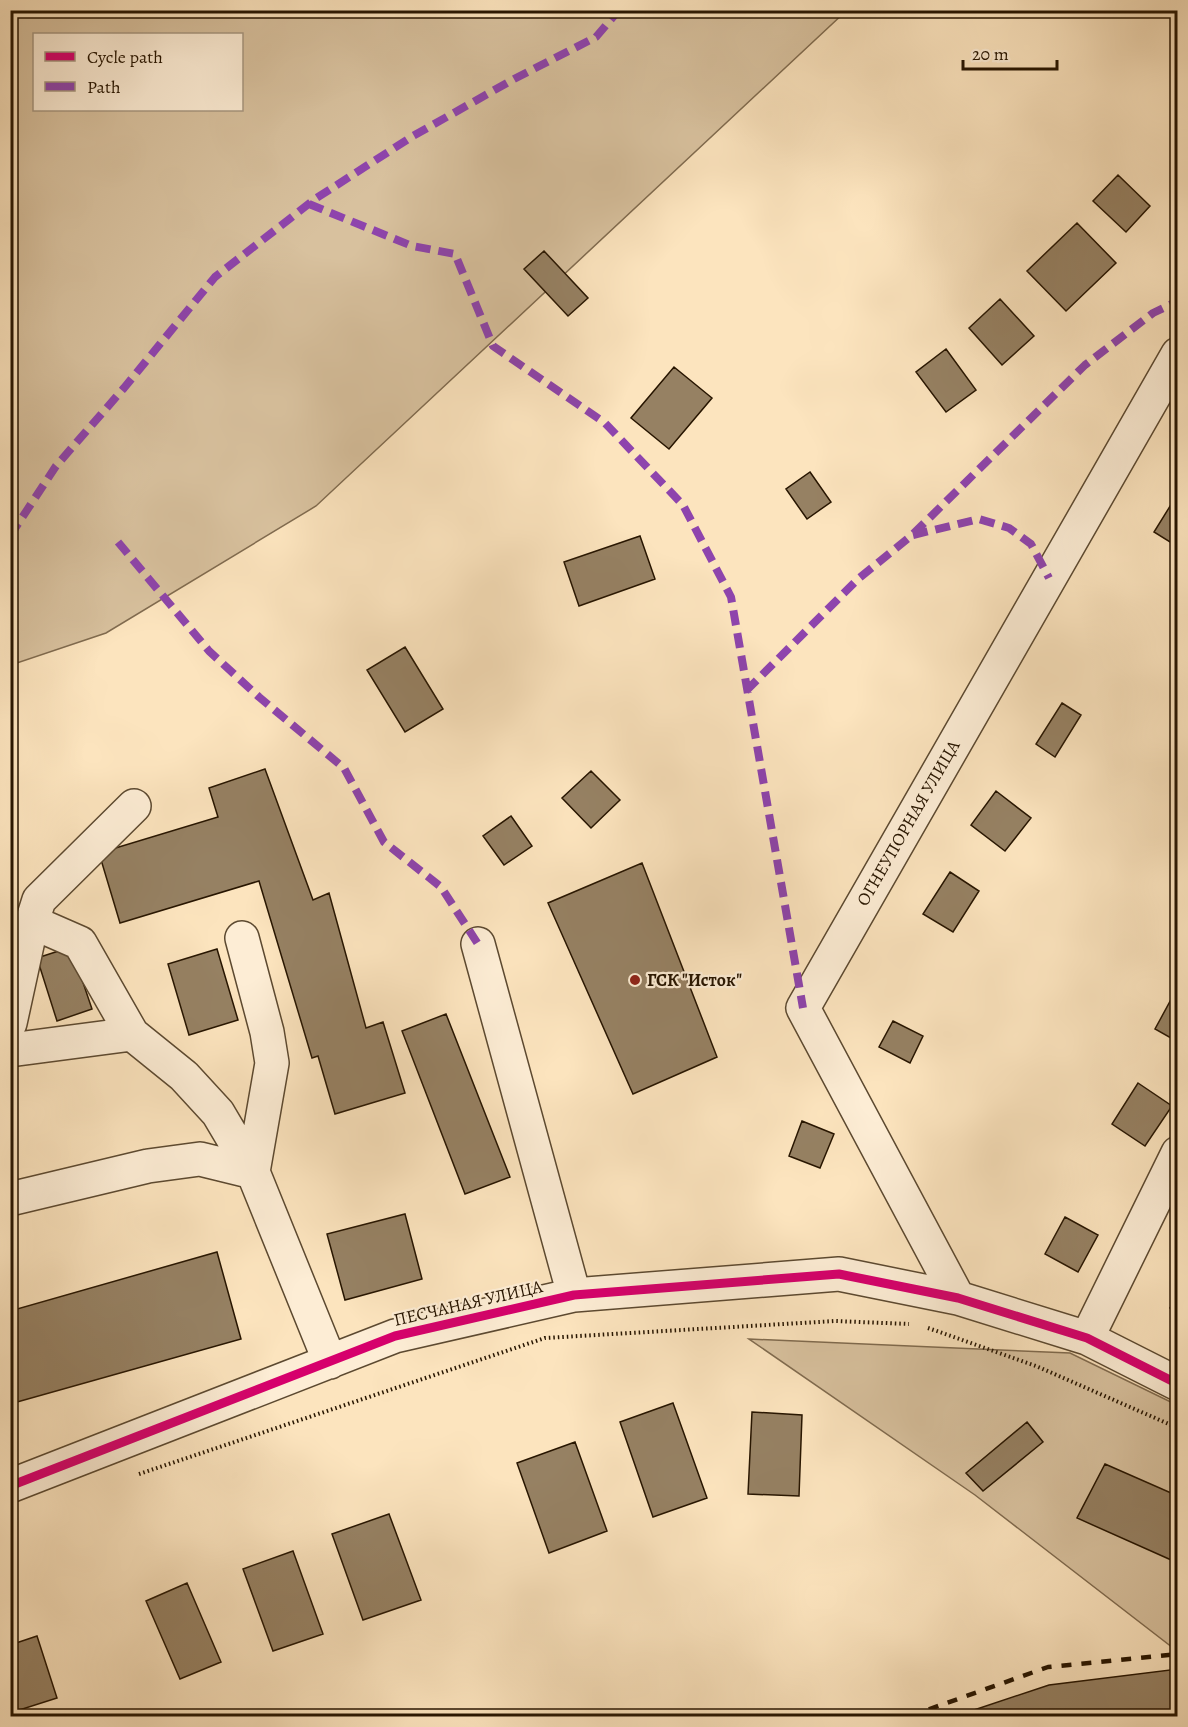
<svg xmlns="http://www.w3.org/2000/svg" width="1188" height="1727" font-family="Alegreya,serif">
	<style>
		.green { fill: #d8c19e; stroke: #806b4f; stroke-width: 1.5; fill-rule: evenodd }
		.building { fill: #968163; stroke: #271500; stroke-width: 1.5 }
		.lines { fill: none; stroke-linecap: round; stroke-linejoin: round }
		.minor-casing { stroke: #5c4930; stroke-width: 36 }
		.path { stroke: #271500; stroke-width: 4; stroke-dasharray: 1.5 3; stroke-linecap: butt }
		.minor { stroke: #fdedd5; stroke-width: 33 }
		.rail { stroke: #271500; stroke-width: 4.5; stroke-dasharray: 10 10; stroke-linecap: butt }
		.quiet { stroke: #8e44ad; stroke-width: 8; stroke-dasharray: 15 8; stroke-linecap: butt }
		.cycleway-casing { stroke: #fdedd5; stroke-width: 13 }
		.cycleway { stroke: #d6006c; stroke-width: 9 }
		.poi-dot { fill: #8f2418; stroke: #fdedd5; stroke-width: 2 }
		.labels { text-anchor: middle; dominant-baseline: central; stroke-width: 4.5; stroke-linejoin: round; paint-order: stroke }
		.street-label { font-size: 18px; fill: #271500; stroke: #fdedd5 }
		.poi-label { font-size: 18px; font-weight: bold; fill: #271500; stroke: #fdedd5; text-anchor: start }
	</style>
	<rect width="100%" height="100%" fill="#fce4be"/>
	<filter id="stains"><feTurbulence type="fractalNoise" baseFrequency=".00333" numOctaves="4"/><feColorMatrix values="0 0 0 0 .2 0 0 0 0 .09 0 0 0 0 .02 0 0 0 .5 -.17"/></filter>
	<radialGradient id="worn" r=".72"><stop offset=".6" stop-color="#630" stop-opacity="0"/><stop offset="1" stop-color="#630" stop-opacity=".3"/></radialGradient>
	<path class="green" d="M 10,11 L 846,11 L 316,506 L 106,633 L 11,665 ZM 34,34 L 242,34 L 242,110 L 34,110 Z
		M 749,1339 L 1070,1353 L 1177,1405 L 1177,1651 L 975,1495 Z"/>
	<path class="building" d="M 1118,175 L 1150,206 L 1126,232 L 1093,201 Z
		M 1077,223 L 1116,263 L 1066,311 L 1027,271 Z
		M 544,251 L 588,298 L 568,316 L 524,269 Z
		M 1000,299 L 1034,336 L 1002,365 L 969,328 Z
		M 946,349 L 976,390 L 946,412 L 916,372 Z
		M 674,367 L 712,398 L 669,449 L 631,418 Z
		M 810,472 L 831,502 L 807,519 L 786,489 Z
		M 1177,495 L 1178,495 L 1178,547 L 1154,532 Z
		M 640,536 L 655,579 L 579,606 L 564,562 Z
		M 405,647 L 443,709 L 405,732 L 367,670 Z
		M 1062,703 L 1081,715 L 1055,757 L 1036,744 Z
		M 265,769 L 313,900 L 329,893 L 366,1028 L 383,1022 L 405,1093 L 335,1114 L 318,1056 L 312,1058 L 259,881 L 120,923 L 99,853 L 218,817 L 209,788 Z
		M 591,771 L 620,800 L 591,828 L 562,798 Z
		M 996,791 L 1031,818 L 1005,851 L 971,825 Z
		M 511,816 L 532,846 L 504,865 L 483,836 Z
		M 642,863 L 717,1057 L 633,1094 L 548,903 Z
		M 950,872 L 979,891 L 953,932 L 923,914 Z
		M 71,947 L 92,1009 L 57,1021 L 37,958 Z
		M 217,949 L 238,1020 L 189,1035 L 168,964 Z
		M 1174,994 L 1178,996 L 1178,1042 L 1155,1029 Z
		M 446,1014 L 510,1177 L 465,1194 L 402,1031 Z
		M 893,1021 L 923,1036 L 910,1063 L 879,1047 Z
		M 1138,1083 L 1172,1106 L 1145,1146 L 1112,1124 Z
		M 802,1121 L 834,1134 L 820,1168 L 789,1156 Z
		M 405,1214 L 422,1279 L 345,1300 L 327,1234 Z
		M 1065,1217 L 1098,1235 L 1078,1272 L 1045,1254 Z
		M 217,1252 L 241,1339 L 10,1404 L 10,1311 Z
		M 1178,1294 L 1178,1312 L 1170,1308 Z
		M 673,1403 L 707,1498 L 653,1517 L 620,1422 Z
		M 752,1412 L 802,1415 L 799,1496 L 748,1494 Z
		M 1027,1422 L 1043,1442 L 983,1491 L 966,1473 Z
		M 575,1442 L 607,1531 L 549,1553 L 517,1463 Z
		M 1105,1464 L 1178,1496 L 1178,1563 L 1077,1518 Z
		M 389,1514 L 421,1600 L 363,1620 L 332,1534 Z
		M 293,1551 L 323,1634 L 273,1651 L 243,1569 Z
		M 187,1583 L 221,1662 L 180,1679 L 146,1601 Z
		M 37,1636 L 57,1698 L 10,1713 L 10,1645 Z
		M 1178,1669 L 1178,1716 L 956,1716 L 1049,1685 Z"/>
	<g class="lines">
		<g class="minor-casing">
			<path id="minor" d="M 478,944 L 574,1295
				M 10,1023 L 32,922
				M 132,1034 L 80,943 L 32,922 L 39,900 L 134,806
				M 10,1050 L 132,1034 L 184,1076 L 218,1113 L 253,1172 L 272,1063 L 267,1032 L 242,938
				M 10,1199 L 148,1166 L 200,1159 L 253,1172 L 330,1362
				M 958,1298 L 803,1008 L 1178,354
				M 1087,1338 L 1178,1153
				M 10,1486 L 395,1336 L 574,1295 L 839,1274 L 958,1298 L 1087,1338 L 1178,1384"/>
		</g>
		<path class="path" d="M 928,1328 L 1036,1366 L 1178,1428
			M 139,1474 L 545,1338 L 835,1321 L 909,1324"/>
		<use href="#minor" class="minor"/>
		<path class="rail" d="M 910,1716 L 1048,1667 L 1178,1654"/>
		<path class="quiet" d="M 309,204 L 412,246 L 455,254 L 493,346 L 605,423 L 683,505 L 731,597 L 803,1008
			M 913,535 L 979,519 L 1009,528 L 1031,544 L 1049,578
			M 10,536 L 56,466 L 124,388 L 215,277 L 315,199 L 413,136 L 514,79 L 596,37 L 619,10
			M 118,542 L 209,651 L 259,697 L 344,768 L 384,842 L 441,887 L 478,944
			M 746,691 L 858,579 L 911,536 L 1085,365 L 1153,313 L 1178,301"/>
		<g class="cycleway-casing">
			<path id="cycleway" d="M 10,1486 L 395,1336 L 574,1295 L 839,1274 L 958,1298 L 1087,1338 L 1178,1384"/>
		</g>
		<use href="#cycleway" class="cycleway"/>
	</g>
	<circle class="poi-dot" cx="635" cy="980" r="6"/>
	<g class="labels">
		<g class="street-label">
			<text transform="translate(908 823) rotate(-60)">ОГНЕУПОРНАЯ УЛИЦА</text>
			<text transform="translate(468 1303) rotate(-13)">ПЕСЧАНАЯ УЛИЦА</text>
		</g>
		<g class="poi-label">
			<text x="647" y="980">ГСК "Исток"</text>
		</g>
	</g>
	<rect width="1188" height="1727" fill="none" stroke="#fce4be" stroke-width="36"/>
	<rect x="12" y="12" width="1164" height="1703" fill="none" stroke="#271500" stroke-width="3"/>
	<rect x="18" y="18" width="1152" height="1691" fill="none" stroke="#271500" stroke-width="1.5"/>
	<rect x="33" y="33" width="210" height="78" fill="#fdedd5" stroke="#a79780" stroke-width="1.5"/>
	<rect x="45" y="52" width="30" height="9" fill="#d6006c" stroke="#a79780" stroke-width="1.5"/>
	<text x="87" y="63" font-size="18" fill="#271500">Cycle path</text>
	<rect x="45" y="82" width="30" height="9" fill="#8e44ad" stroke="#a79780" stroke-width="1.5"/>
	<text x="87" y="93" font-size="18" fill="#271500">Path</text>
	<path d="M963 60v9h94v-9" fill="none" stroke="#271500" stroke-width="3"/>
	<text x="972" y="60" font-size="18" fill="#271500" stroke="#fdedd5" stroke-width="4.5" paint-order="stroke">20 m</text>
	<rect width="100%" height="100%" filter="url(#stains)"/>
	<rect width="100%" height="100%" fill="url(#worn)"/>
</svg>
